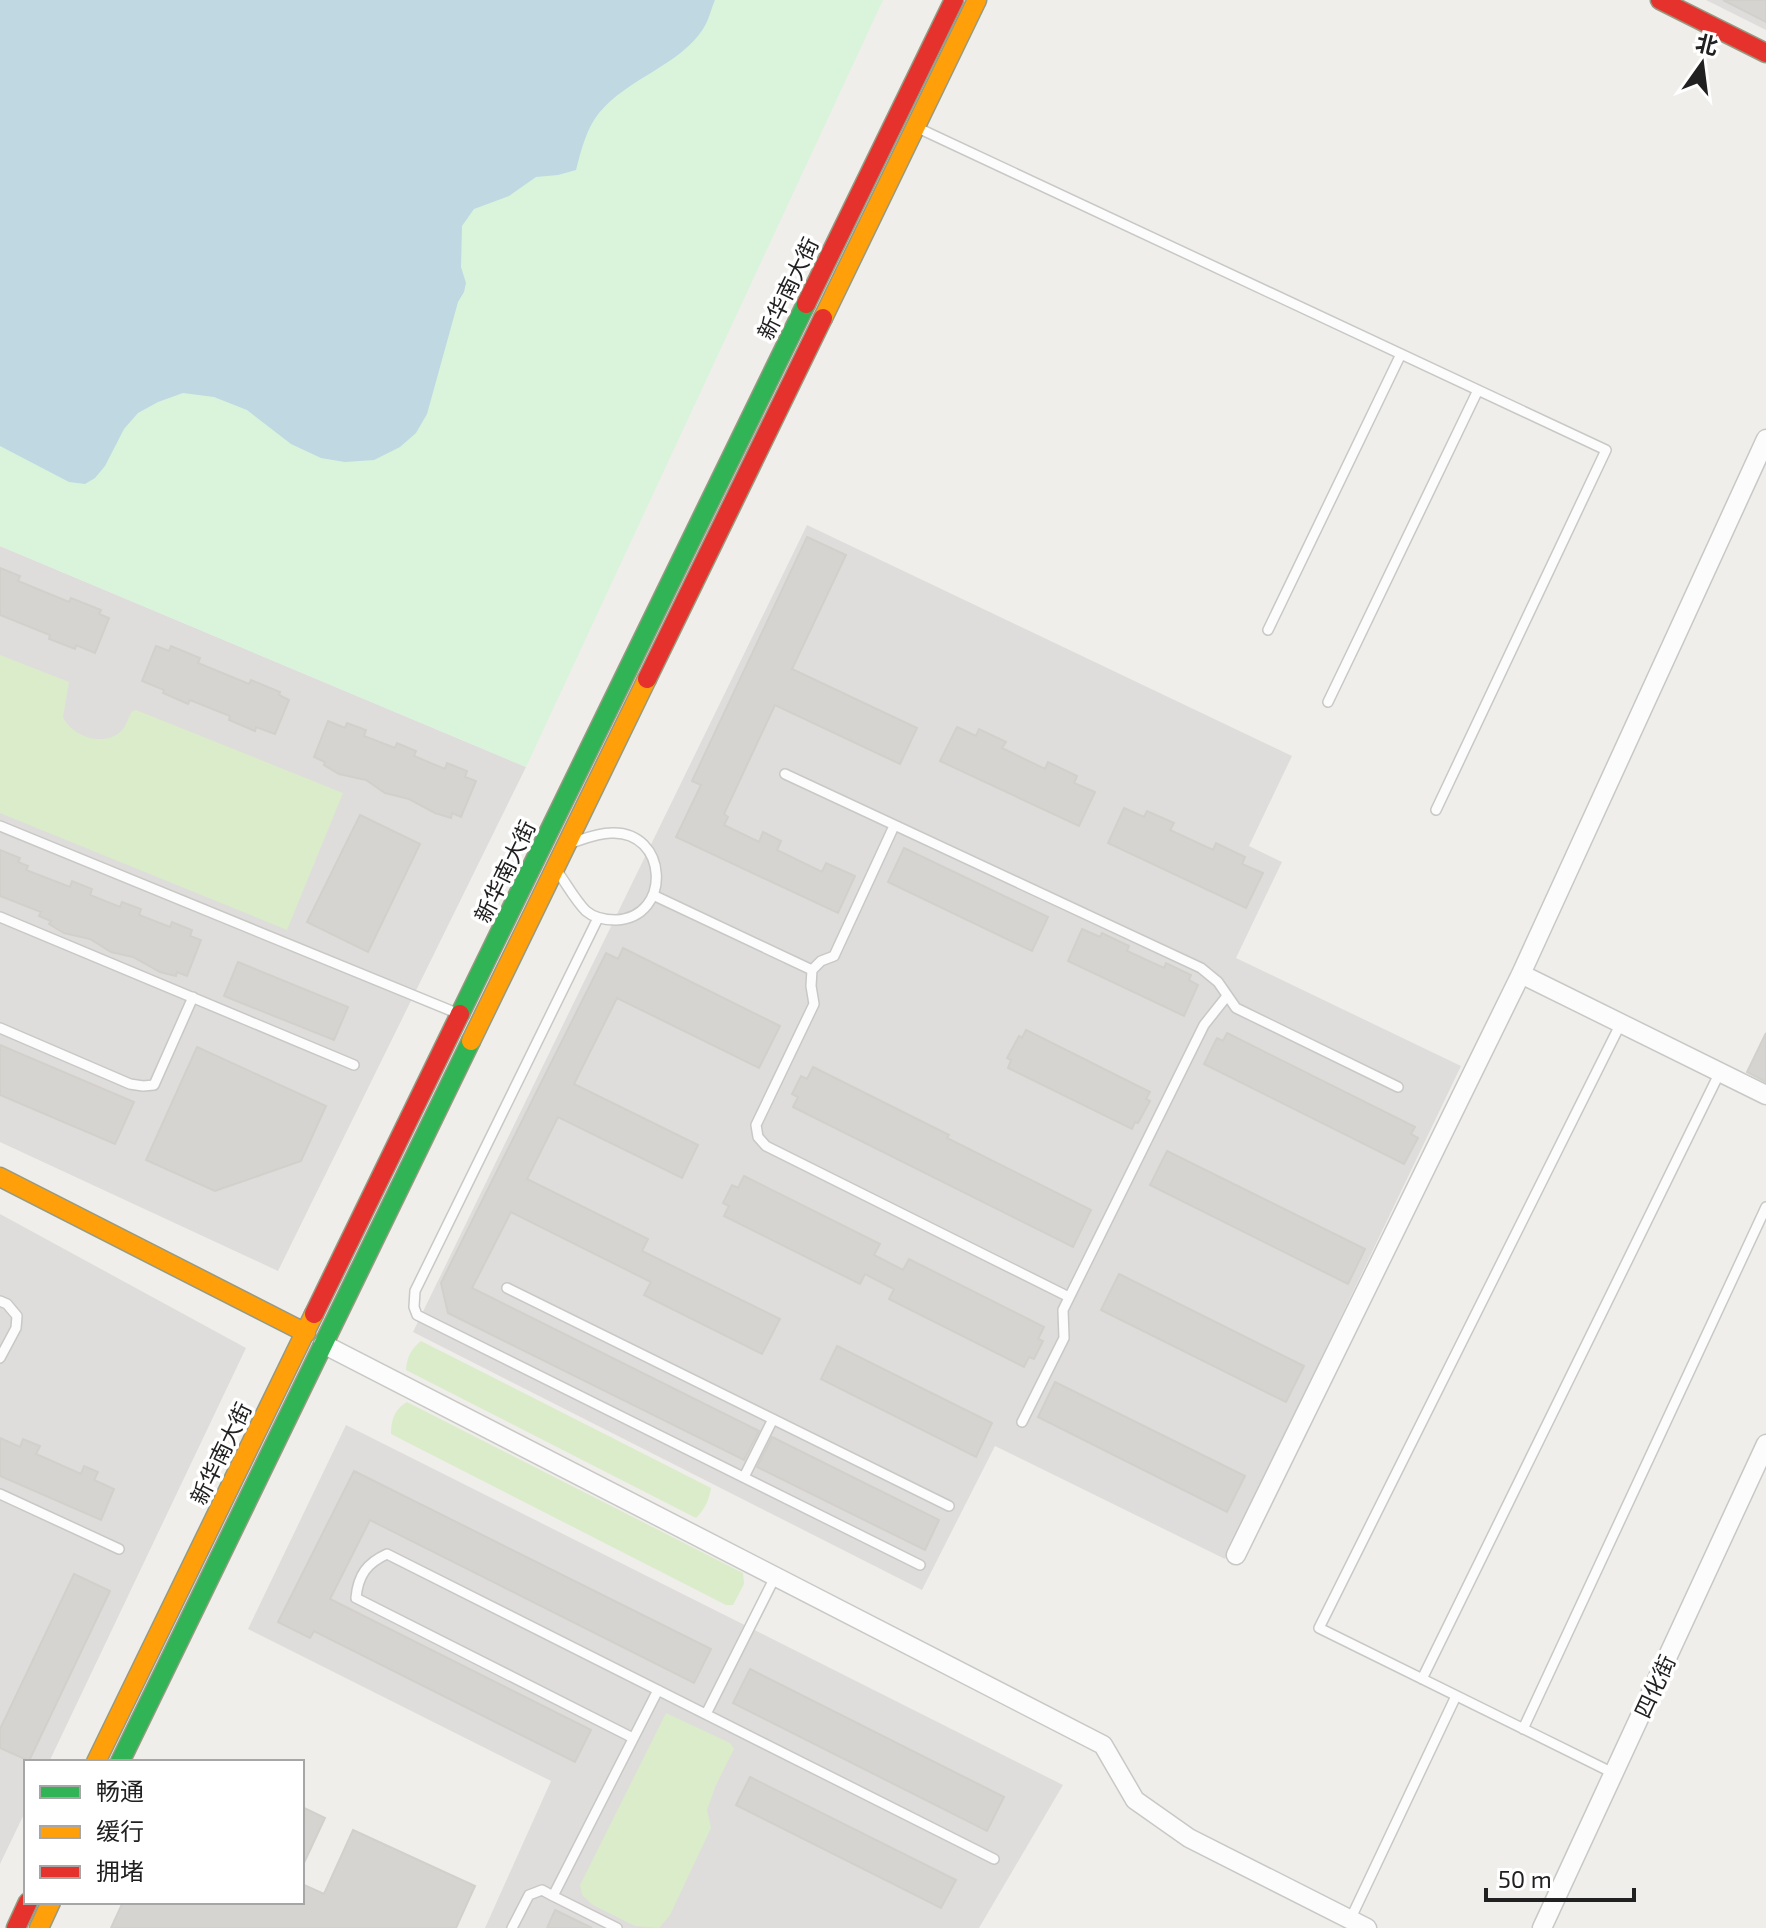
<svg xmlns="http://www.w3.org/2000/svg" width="1766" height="1928" font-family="'Exo 2','Noto Sans SC',sans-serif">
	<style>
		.residential { fill: #dedddb }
		.grass { fill: #daecca }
		.park { fill: #d9f4db }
		.water { fill: #bfd8e2 }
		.building { fill: #d6d4d1; stroke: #d2d0cb; stroke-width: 2 }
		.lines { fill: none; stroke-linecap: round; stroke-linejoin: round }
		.lane-casing { stroke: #c8c8c6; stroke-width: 12 }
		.street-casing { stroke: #c8c8c6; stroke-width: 21 }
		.fast-casing { stroke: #969a82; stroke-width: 21 }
		.slow-casing { stroke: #969a82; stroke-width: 21 }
		.jam-casing { stroke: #969a82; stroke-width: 21 }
		.lane { stroke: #fdfcfc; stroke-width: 9 }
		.street { stroke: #fdfcfc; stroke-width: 18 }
		.fast { stroke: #30b455; stroke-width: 18 }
		.slow { stroke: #ff9f0a; stroke-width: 18 }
		.jam { stroke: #e5322d; stroke-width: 18 }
		.labels { text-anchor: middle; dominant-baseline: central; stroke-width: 7; stroke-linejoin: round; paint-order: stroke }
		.street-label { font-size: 22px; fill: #212121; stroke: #fff }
	</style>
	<rect width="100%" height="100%" fill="#efeeea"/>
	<path class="residential" d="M 1706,0 L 1766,0 L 1766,30 Z
		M 807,525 L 1292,756 L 1249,846 L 1282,862 L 1236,958 L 1461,1066 L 1225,1559 L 995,1446 L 922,1590 L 413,1332 Z
		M 0,546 L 526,767 L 278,1271 L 0,1142 Z
		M 0,1214 L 246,1348 L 49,1762 L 26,1762 L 26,1810 L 0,1864 Z
		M 346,1425 L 1063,1785 L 979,1928 L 485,1928 L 551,1781 L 248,1629 Z"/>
	<path class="grass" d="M 0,655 L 69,682 L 63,717 C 71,735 101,747 119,733 C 126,728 128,718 132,711 L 136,710 L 343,793 L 287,930 L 0,813 Z
		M 421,1341 L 711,1488 C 709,1500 705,1509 696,1518 L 406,1370 C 407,1357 411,1349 421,1341 Z
		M 407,1402 L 743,1573 L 744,1584 L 733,1605 L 726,1605 L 391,1434 C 391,1419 395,1409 407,1402 Z
		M 666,1713 L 730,1743 L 734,1749 L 716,1785 L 707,1810 L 711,1828 L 670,1915 L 659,1928 L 635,1926 L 593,1905 L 582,1895 L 580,1885 Z"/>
	<path class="park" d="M 0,0 L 883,0 L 526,767 L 0,546 Z"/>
	<path class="water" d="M 0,0 L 715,0 C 711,9 709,20 703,29 C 680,65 628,78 599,113 C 586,129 581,151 576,170 L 558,175 L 536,177 L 509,196 L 474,209 L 462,226 L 461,267 L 466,283 L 464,292 L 458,302 L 427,414 L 416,433 L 400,447 L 374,460 L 345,462 L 321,458 L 291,444 L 247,410 L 214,397 L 183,393 L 158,402 L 138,413 L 124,429 L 105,466 L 95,478 L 85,484 L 69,482 L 0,446 Z"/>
	<path class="building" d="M 1723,0 L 1766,0 L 1766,22 Z
		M 807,537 L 846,555 L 792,669 L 917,728 L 900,764 L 775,705 L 724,814 L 728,817 L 724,825 L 759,842 L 763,832 L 781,841 L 777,850 L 822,872 L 826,863 L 855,876 L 838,913 L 676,837 L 701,785 L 692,781 Z
		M 0,568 L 20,576 L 18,581 L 69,602 L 71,598 L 101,610 L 99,614 L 109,618 L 95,653 L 76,645 L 75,649 L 49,639 L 50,635 L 0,615 Z
		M 156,646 L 169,651 L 171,646 L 200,658 L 198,663 L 249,684 L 251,680 L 280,692 L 279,695 L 289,700 L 275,734 L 256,727 L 255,731 L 229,720 L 230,716 L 190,700 L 188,704 L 163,693 L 164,690 L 142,681 Z
		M 328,721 L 345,728 L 347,723 L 366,730 L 364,736 L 395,748 L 397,743 L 416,751 L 414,756 L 445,769 L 447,763 L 467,771 L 465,777 L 476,781 L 461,817 L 452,813 L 451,818 L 435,813 L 409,799 L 385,793 L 366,780 L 339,774 L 324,765 L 325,762 L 314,757 Z
		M 957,727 L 976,736 L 979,729 L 1006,742 L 1002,748 L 1045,769 L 1048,762 L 1077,776 L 1074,783 L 1095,792 L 1079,826 L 940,761 Z
		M 1124,808 L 1144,817 L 1147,811 L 1174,823 L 1170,830 L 1213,850 L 1216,843 L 1245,857 L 1242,864 L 1263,873 L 1246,908 L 1108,843 Z
		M 360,815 L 420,844 L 368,952 L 307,922 Z
		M 904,848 L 1048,917 L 1032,951 L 888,882 Z
		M 0,850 L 20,858 L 18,862 L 28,866 L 26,870 L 70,887 L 72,881 L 92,889 L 90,895 L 120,907 L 122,902 L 141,909 L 139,915 L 170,927 L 172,922 L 192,930 L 190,936 L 201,940 L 187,976 L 177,972 L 176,976 L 160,972 L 133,957 L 111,952 L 90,939 L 64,933 L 49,924 L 51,921 L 39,916 L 41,912 L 0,896 Z
		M 1082,929 L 1100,937 L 1102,933 L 1129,946 L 1127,951 L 1164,968 L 1166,963 L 1191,975 L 1189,980 L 1198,985 L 1184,1016 L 1068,961 Z
		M 623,948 L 780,1026 L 759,1068 L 617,998 L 574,1084 L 698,1145 L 682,1178 L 558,1117 L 527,1179 L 648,1239 L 642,1251 L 780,1319 L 762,1354 L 644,1295 L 651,1282 L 511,1212 L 472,1288 L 759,1431 L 744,1460 L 448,1313 L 441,1283 L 606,953 L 618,959 Z
		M 238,962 L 348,1007 L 334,1040 L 224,996 Z
		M 1026,1030 L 1150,1092 L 1146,1099 L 1150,1101 L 1138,1123 L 1135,1122 L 1132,1129 L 1008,1068 L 1011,1060 L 1007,1058 L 1019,1036 L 1022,1038 Z
		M 1227,1033 L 1415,1127 L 1411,1134 L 1418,1138 L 1404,1164 L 1204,1064 L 1217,1038 L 1223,1041 Z
		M 1766,1033 L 1766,1082 L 1747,1072 Z
		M 0,1045 L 134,1102 L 115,1144 L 0,1095 Z
		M 197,1047 L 326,1106 L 301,1161 L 215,1191 L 146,1160 Z
		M 813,1067 L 949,1135 L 947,1138 L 1091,1210 L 1073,1247 L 793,1107 L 798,1097 L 792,1094 L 801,1076 L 807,1079 Z
		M 1167,1151 L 1365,1249 L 1348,1284 L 1150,1185 Z
		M 744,1176 L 880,1244 L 874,1255 L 903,1270 L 909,1259 L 1044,1327 L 1038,1339 L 1043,1341 L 1034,1359 L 1029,1357 L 1024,1367 L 889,1299 L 894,1289 L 865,1274 L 860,1284 L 724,1216 L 729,1206 L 723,1203 L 732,1185 L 738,1188 Z
		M 1119,1274 L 1304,1366 L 1286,1402 L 1101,1310 Z
		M 837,1346 L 992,1423 L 976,1457 L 821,1379 Z
		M 1055,1382 L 1245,1476 L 1227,1512 L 1038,1417 Z
		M 772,1437 L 939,1520 L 925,1550 L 757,1467 Z
		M 0,1438 L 20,1447 L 23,1439 L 40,1446 L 36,1454 L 81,1474 L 84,1466 L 98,1472 L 94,1480 L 114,1489 L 101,1520 L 0,1476 Z
		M 354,1471 L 711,1649 L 694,1683 L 370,1520 L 330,1599 L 591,1730 L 575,1762 L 314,1631 L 310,1638 L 278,1622 Z
		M 74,1574 L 110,1591 L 29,1761 L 0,1748 L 0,1729 Z
		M 750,1669 L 1004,1797 L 987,1831 L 733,1703 Z
		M 750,1777 L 956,1880 L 941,1908 L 736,1805 Z
		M 302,1807 L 325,1818 L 302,1867 Z
		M 353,1830 L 475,1886 L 456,1928 L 111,1928 L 123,1902 L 302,1902 L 302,1884 L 324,1894 Z
		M 555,1910 L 592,1928 L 547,1928 Z"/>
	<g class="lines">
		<g class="lane-casing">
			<path id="lane" d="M 918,128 L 1606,450 L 1436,810
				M 1268,630 L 1401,354
				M 1328,702 L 1478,390
				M 785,774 L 1201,968 L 1218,982 L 1236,1008 L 1398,1087
				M 0,826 L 459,1014
				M 894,826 L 834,956 L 821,961 L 812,970 L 811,986 L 814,1004 L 756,1125 L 758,1137 L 766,1146 L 1069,1297
				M 557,871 C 566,883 575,900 586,911 C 594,918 606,920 616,920 C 673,917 668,830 611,833 C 599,833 586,838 574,842
				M 653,895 L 812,970
				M 0,917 L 354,1065
				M 598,918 L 415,1291 L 414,1307 L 417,1315 L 920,1565
				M 0,1028 L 130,1084 L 143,1086 L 154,1085 L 193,997
				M 507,1288 L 949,1506
				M 0,1301 L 7,1304 L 17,1316 L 16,1328 L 0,1358
				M 1022,1422 L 1064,1338 L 1063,1310 L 1204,1025 L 1227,996
				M 744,1477 L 773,1419
				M 0,1494 L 119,1549
				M 1422,1679 L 1720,1072
				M 706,1714 L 775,1577
				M 1523,1729 L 1766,1207
				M 633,1738 L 356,1598 C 358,1575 367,1563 387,1554 L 994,1859
				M 1613,1773 L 1319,1628 L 1621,1023
				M 1350,1920 L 1456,1696
				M 512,1928 L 529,1895 L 542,1890 L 553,1896
				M 617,1928 L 553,1896 L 658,1690"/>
		</g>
		<g class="street-casing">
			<path id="street" d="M 1521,974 L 1766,1095
				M 323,1344 L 1103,1745 L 1135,1800 L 1189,1838 L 1367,1928
				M 1236,1555 L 1521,974 L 1766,439
				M 1542,1928 L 1766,1444"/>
		</g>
		<g class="fast-casing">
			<path id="fast" d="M 460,1014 L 806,304
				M 120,1762 L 471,1041"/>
		</g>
		<g class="slow-casing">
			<path id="slow" d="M 823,318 L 977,0
				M 471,1041 L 647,679
				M 0,1177 L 306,1333
				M 96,1762 L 314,1314
				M 39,1928 L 51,1902"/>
		</g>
		<g class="jam-casing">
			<path id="jam" d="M 1660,0 L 1766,53
				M 806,304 L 954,0
				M 647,679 L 823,318
				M 314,1314 L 460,1014
				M 16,1928 L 28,1902"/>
		</g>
		<use href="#lane" class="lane"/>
		<use href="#street" class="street"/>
		<use href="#fast" class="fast"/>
		<use href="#slow" class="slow"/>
		<use href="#jam" class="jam"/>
	</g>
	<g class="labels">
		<g class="street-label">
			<text transform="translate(787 288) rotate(-64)">新华南大街</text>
			<text transform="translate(504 871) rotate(-64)">新华南大街</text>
			<text transform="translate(220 1453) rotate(-64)">新华南大街</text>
			<text transform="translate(1654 1686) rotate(-65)">四化街</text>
		</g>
	</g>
	<rect x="24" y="1760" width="280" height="144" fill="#ffffff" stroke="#a6a6a6" stroke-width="2"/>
	<rect x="40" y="1786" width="40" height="12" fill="#30b455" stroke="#a6a6a6" stroke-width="2"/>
	<text x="96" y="1800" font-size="24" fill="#212121">畅通</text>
	<rect x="40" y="1826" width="40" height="12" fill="#ff9f0a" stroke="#a6a6a6" stroke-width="2"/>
	<text x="96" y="1840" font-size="24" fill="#212121">缓行</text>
	<rect x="40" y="1866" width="40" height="12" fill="#e5322d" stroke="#a6a6a6" stroke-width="2"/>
	<text x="96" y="1880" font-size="24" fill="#212121">拥堵</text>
	<g transform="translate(1702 64) rotate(14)" stroke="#ffffff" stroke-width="6" paint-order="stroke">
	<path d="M0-6L14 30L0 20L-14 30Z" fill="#212121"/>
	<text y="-12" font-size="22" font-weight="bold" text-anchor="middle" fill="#212121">北</text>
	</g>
	<path d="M1486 1888v12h148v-12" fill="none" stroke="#212121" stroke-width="4"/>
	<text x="1498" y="1888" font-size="24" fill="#212121" stroke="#ffffff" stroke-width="6" paint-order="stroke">50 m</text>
</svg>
